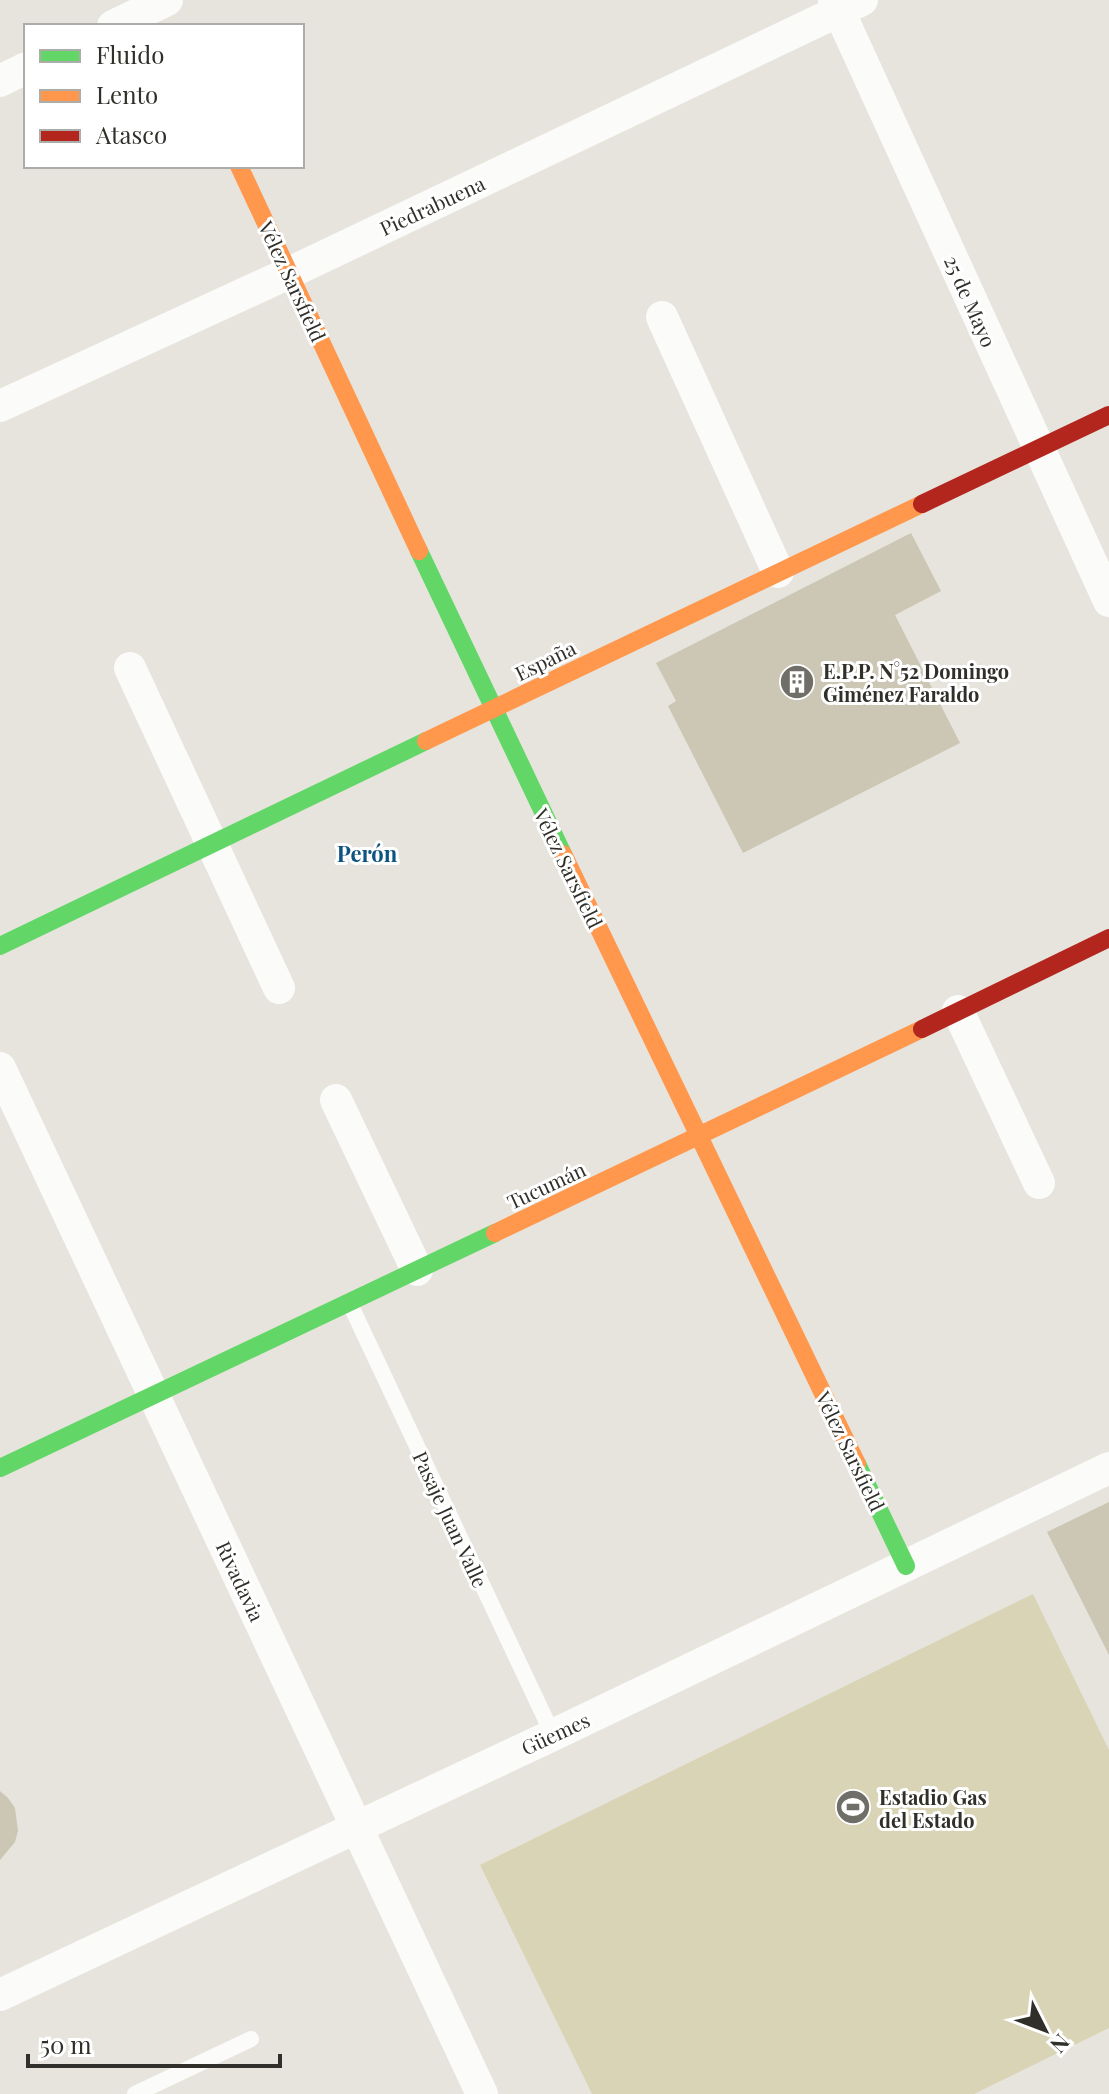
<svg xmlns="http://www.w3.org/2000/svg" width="1109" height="2094" font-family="'Playfair Display',serif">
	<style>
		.green { fill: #dad4b7 }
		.building { fill: #cbc7b4 }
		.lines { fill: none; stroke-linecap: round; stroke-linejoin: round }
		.lane { stroke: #fbfbfa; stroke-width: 16 }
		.street { stroke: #fbfbfa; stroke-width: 32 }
		.fast { stroke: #63d668; stroke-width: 18 }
		.slow { stroke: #ff974d; stroke-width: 18 }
		.jam { stroke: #b3261e; stroke-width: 18 }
		.labels { text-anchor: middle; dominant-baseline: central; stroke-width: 6; stroke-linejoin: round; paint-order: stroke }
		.street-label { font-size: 20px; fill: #302f29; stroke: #fff }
		.poi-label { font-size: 20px; font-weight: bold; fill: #302f29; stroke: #fff; text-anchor: start }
		.neighbourhood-label { font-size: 22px; font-weight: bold; fill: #0d5482; stroke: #fff }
	</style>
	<rect width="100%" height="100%" fill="#e6e4dc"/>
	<path class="green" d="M 1033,1594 L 1109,1750 L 1109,2028 L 974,2094 L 592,2094 L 480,1865 Z"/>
	<path class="building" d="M 911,533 L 941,591 L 895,615 L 960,743 L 743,853 L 668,706 L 676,701 L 656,663 Z
		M 1109,1502 L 1109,1655 L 1047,1532 Z
		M 0,1791 L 8,1798 L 15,1808 L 18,1831 L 15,1842 L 0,1860 Z"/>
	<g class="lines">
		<path class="lane" d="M 350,1304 L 553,1735
			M 135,2094 L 251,2039"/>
		<path class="street" d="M 834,0 L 1109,601
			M 113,26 L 167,0
			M 0,81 L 26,68
			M 662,317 L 778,572
			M 0,406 L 289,273 L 862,0
			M 130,668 L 279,988
			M 958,1011 L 1039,1183
			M 0,1068 L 482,2094
			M 336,1100 L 417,1270
			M 0,1995 L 553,1735 L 1109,1468"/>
		<path class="fast" d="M 419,551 L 563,854
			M 0,946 L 426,741
			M 857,1464 L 906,1566
			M 0,1468 L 495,1233"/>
		<path class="slow" d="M 239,166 L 419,551
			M 426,741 L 922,504
			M 563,854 L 857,1464
			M 495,1233 L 922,1029"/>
		<path class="jam" d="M 922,504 L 1109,415
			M 922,1029 L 1109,938"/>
	</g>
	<defs>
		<g id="building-disc" transform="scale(1.8)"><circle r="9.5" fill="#706e68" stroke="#fff"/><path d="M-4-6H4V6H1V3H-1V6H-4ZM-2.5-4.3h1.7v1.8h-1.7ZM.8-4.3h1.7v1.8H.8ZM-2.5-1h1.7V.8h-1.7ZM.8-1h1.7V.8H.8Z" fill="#fff"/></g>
		<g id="stadium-disc" transform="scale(1.8)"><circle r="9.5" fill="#706e68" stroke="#fff"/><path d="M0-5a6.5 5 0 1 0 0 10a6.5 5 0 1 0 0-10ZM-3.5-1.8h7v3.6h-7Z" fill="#fff"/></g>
	</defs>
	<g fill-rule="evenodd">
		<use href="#building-disc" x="797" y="682"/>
		<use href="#stadium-disc" x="853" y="1807"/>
	</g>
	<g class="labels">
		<g class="street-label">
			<text transform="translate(432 205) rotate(-25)">Piedrabuena</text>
			<text transform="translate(293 281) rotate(65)">Vélez Sarsfield</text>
			<text transform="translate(971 301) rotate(66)">25 de Mayo</text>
			<text transform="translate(545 660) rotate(-26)">España</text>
			<text transform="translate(569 868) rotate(64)">Vélez Sarsfield</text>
			<text transform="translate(546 1185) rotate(-25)">Tucumán</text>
			<text transform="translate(851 1451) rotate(64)">Vélez Sarsfield</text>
			<text transform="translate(451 1519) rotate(65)">Pasaje Juan Valle</text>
			<text transform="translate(241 1581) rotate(65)">Rivadavia</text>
			<text transform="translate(555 1733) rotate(-25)">Güemes</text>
		</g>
		<g class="poi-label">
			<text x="823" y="670">E.P.P. N°52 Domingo<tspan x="823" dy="23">Giménez Faraldo</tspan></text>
			<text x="879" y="1796">Estadio Gas<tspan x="879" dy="23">del Estado</tspan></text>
		</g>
		<g class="neighbourhood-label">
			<text x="367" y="853">Perón</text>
		</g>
	</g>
	<rect x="24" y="24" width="280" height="144" fill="#ffffff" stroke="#acaca9" stroke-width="2"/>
	<rect x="40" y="50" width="40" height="12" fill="#63d668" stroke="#acaca9" stroke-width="2"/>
	<text x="96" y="64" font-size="24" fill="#302f29">Fluido</text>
	<rect x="40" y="90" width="40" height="12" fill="#ff974d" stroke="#acaca9" stroke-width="2"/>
	<text x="96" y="104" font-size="24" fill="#302f29">Lento</text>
	<rect x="40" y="130" width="40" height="12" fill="#b3261e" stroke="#acaca9" stroke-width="2"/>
	<text x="96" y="144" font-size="24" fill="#302f29">Atasco</text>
	<g transform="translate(1045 2030) rotate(132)" stroke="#ffffff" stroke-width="6" paint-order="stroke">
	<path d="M0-6L14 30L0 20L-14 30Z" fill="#302f29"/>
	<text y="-12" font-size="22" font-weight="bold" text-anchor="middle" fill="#302f29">N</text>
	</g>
	<path d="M28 2054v12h252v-12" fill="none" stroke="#302f29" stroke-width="4"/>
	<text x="40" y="2054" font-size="24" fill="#302f29" stroke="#ffffff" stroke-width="6" paint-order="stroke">50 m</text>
</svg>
